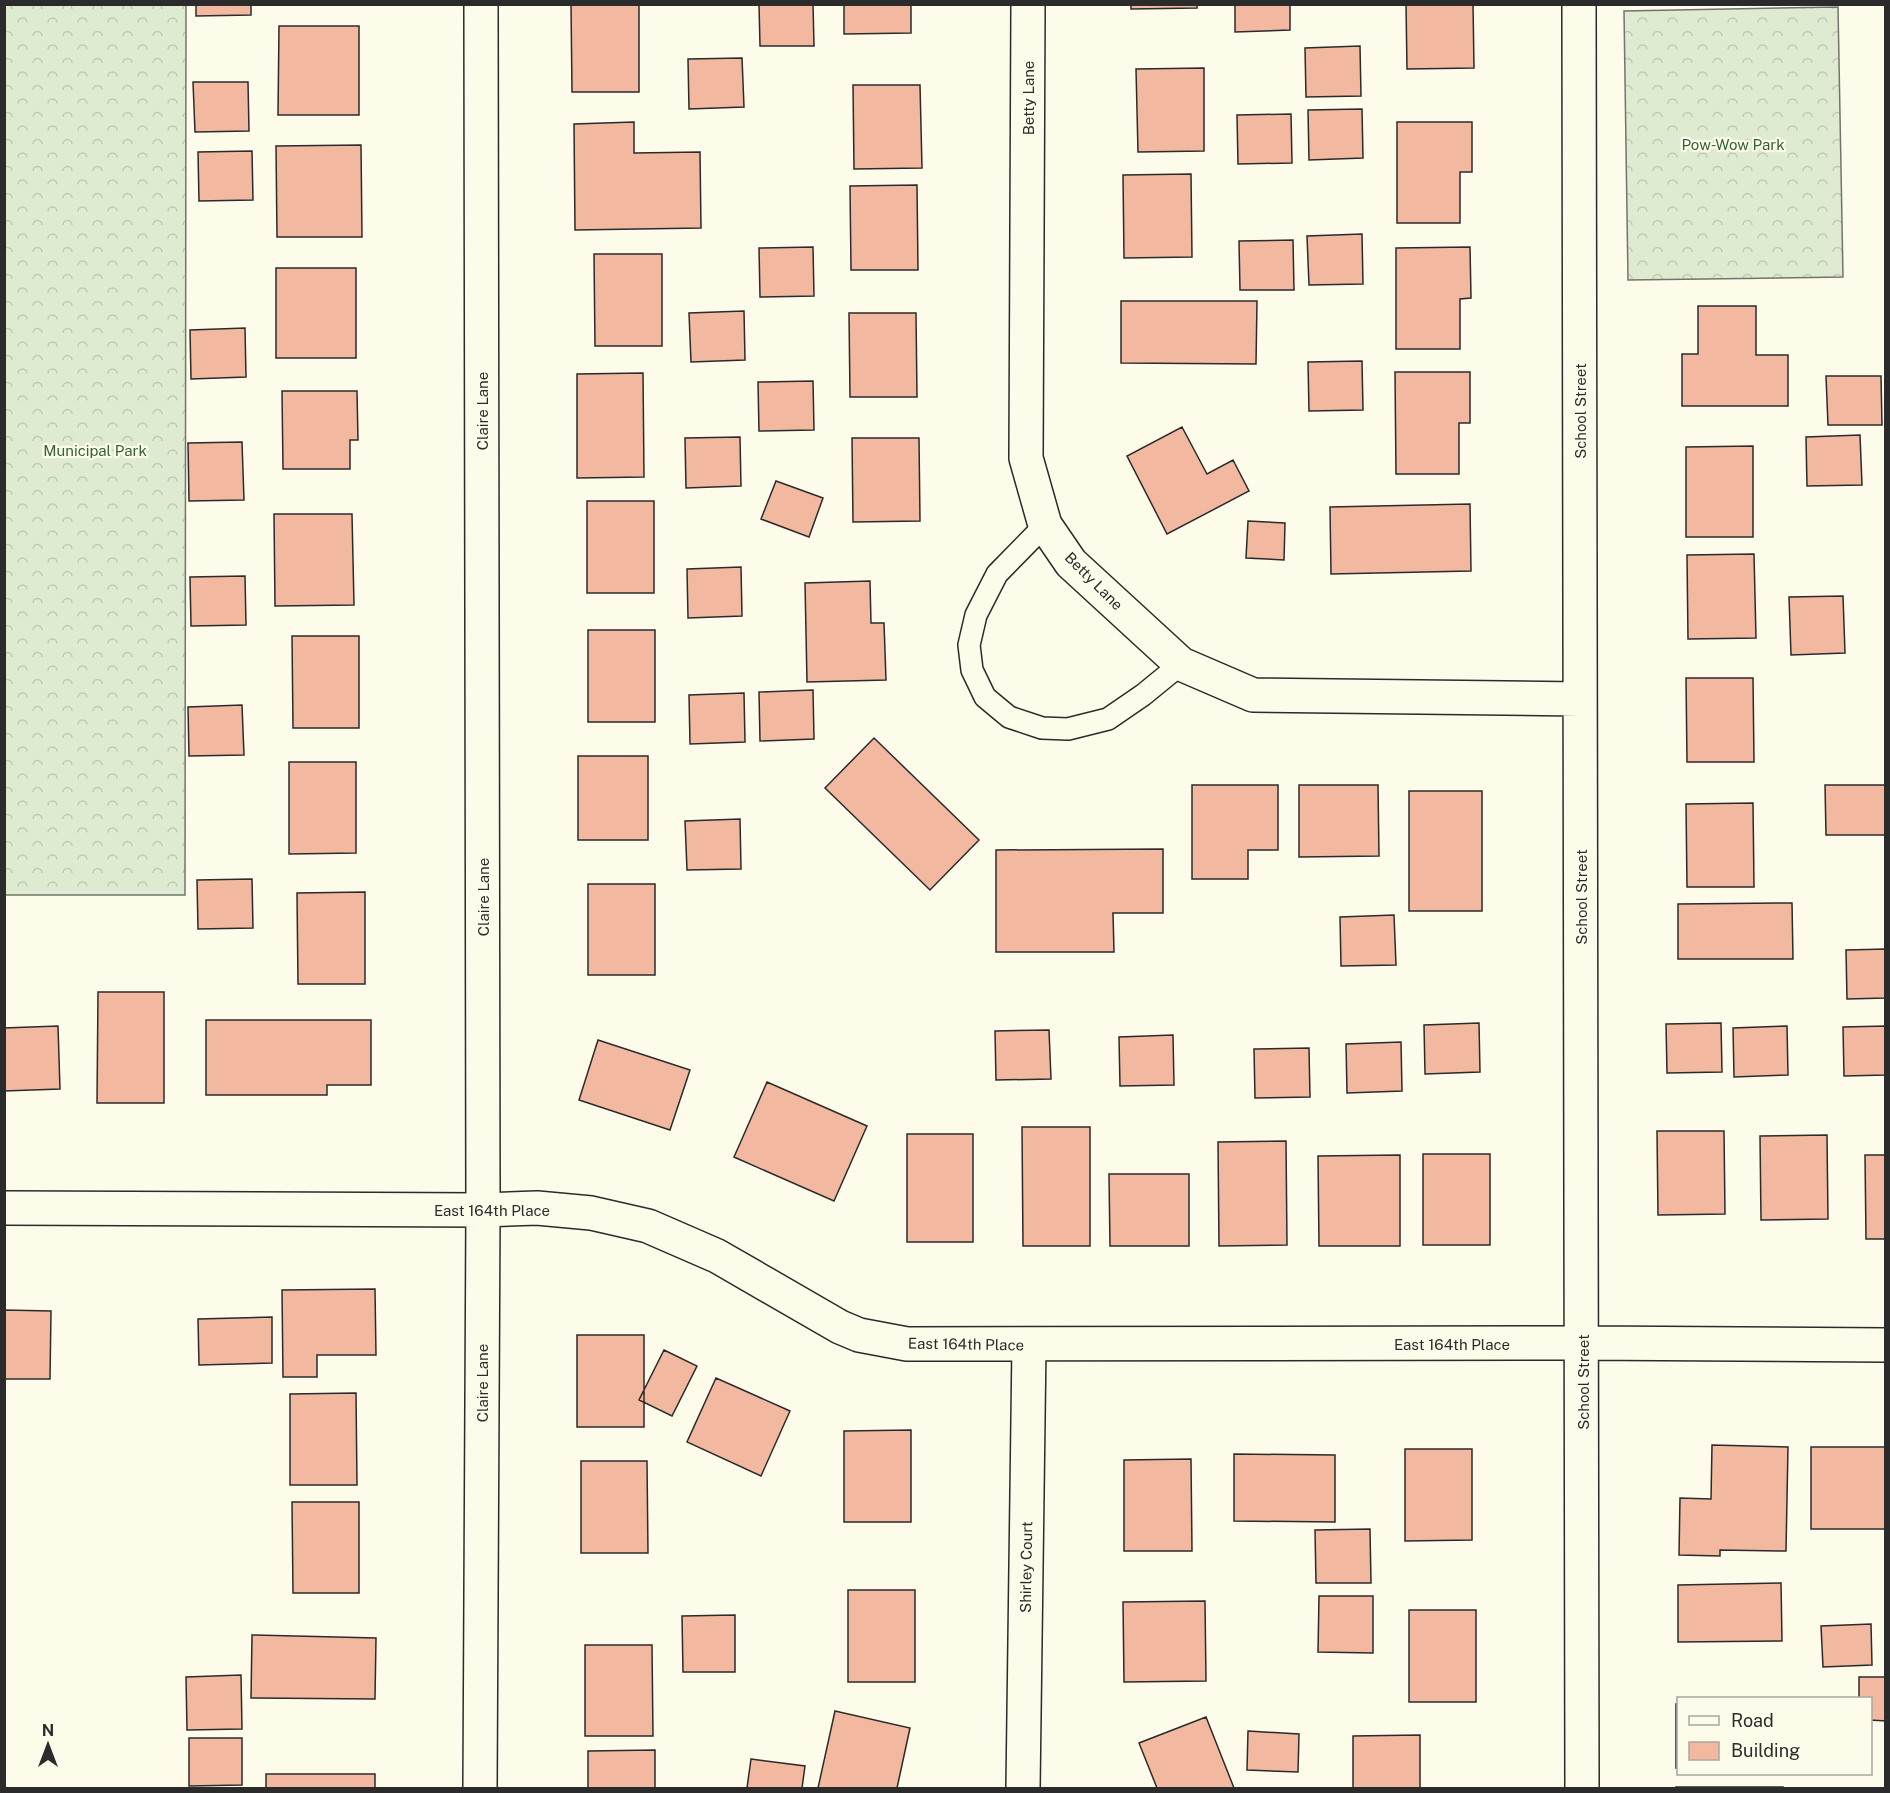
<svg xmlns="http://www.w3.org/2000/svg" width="1890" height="1793" font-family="'Public Sans',sans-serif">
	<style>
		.forest { fill: url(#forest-crowns); stroke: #74746e; stroke-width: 1.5 }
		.building { fill: #f2b8a0; stroke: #2b2b2b; stroke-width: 1.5 }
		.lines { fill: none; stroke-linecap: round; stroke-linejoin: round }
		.service-casing { stroke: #2b2b2b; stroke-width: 24 }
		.minor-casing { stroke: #2b2b2b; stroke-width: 36 }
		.service { stroke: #fdfbea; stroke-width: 21 }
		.minor { stroke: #fdfbea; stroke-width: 33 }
		.labels { text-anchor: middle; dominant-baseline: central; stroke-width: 4.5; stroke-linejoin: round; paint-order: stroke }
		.street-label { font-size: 15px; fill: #2b2b2b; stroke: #fdfbea }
		.park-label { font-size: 15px; fill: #34623c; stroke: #fdfbea }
	</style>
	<defs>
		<pattern id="forest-crowns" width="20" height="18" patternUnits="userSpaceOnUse" patternTransform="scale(1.5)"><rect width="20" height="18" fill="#deebd1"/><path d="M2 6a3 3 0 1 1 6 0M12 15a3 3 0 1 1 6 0" fill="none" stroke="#bfcab4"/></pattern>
	</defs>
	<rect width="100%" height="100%" fill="#fdfbea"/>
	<path class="forest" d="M 5,4 L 186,5 L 185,895 L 5,895 Z
		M 1838,7 L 1843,277 L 1628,280 L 1624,11 Z"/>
	<path class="building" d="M 196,4 L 251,4 L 251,15 L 196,16 Z
		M 571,4 L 639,4 L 639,92 L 572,92 Z
		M 759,4 L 813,4 L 814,46 L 760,46 Z
		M 844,4 L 911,4 L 911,33 L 844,34 Z
		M 1131,4 L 1197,4 L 1197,8 L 1131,9 Z
		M 1235,4 L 1290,4 L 1290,30 L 1235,32 Z
		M 1406,4 L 1473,4 L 1474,68 L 1407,69 Z
		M 279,26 L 359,26 L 359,115 L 278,115 Z
		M 1360,46 L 1361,96 L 1306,97 L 1305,48 Z
		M 742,58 L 744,107 L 689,109 L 688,59 Z
		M 1204,68 L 1204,151 L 1138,152 L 1136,69 Z
		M 193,82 L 248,82 L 249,131 L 195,132 Z
		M 853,85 L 920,85 L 922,168 L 854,169 Z
		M 1362,109 L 1363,158 L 1309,160 L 1308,110 Z
		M 1291,114 L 1292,163 L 1238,164 L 1237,115 Z
		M 634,122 L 634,153 L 700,152 L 701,228 L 575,230 L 574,124 Z
		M 1397,122 L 1472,122 L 1472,172 L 1460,172 L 1460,223 L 1397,223 Z
		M 361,145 L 362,237 L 277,237 L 276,146 Z
		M 252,151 L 253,200 L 199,201 L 198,152 Z
		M 1191,174 L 1192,257 L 1124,258 L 1123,175 Z
		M 917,185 L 918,270 L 851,270 L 850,186 Z
		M 1362,234 L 1363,284 L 1309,285 L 1307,236 Z
		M 1293,240 L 1294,290 L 1240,290 L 1239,241 Z
		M 813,247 L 814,296 L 760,297 L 759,248 Z
		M 1470,247 L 1471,298 L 1460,299 L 1460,349 L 1396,349 L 1396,248 Z
		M 594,254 L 662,254 L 662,346 L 595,346 Z
		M 276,268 L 356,268 L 356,358 L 276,358 Z
		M 1121,301 L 1257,301 L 1256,364 L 1121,363 Z
		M 1698,306 L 1756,306 L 1756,355 L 1788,355 L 1788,406 L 1682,406 L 1682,354 L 1698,354 Z
		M 744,311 L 745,360 L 691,362 L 689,313 Z
		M 849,313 L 916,313 L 917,397 L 850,397 Z
		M 245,328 L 246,377 L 191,379 L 190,330 Z
		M 1362,361 L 1363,410 L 1309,411 L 1308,362 Z
		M 1395,372 L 1470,372 L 1470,423 L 1459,423 L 1459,474 L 1396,474 Z
		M 643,373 L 644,477 L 577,478 L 577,374 Z
		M 1826,376 L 1881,376 L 1882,425 L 1828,425 Z
		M 813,381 L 814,430 L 759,431 L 758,382 Z
		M 282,391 L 357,391 L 358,440 L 350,440 L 350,469 L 283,469 Z
		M 1182,427 L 1207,474 L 1233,460 L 1249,491 L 1167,534 L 1127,456 Z
		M 1860,435 L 1862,485 L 1807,486 L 1806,437 Z
		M 740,437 L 741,486 L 686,488 L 685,438 Z
		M 852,438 L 919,438 L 920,521 L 853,522 Z
		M 242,442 L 244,500 L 189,501 L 188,443 Z
		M 1753,446 L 1753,537 L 1686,537 L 1686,447 Z
		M 776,481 L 823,498 L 809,537 L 761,519 Z
		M 587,501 L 654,501 L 654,593 L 587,593 Z
		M 1470,504 L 1471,571 L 1331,574 L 1330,507 Z
		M 274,514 L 352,514 L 354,605 L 275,606 Z
		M 1248,521 L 1285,523 L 1284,560 L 1246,558 Z
		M 1754,554 L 1756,638 L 1688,639 L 1687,555 Z
		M 741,567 L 742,616 L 688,618 L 687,569 Z
		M 245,576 L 246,625 L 191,626 L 190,577 Z
		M 870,581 L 871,623 L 884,623 L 886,680 L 807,682 L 805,583 Z
		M 1843,596 L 1845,653 L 1791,655 L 1789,597 Z
		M 588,630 L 655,630 L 655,722 L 588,722 Z
		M 292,636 L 359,636 L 359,728 L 293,728 Z
		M 1686,678 L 1753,678 L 1754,762 L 1687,762 Z
		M 813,690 L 814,739 L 760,741 L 759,692 Z
		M 744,693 L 745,742 L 690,744 L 689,695 Z
		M 242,705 L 244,755 L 189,756 L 188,707 Z
		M 874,738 L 979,840 L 930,890 L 825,788 Z
		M 578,756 L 648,756 L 648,840 L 578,840 Z
		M 289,762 L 356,762 L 356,853 L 289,854 Z
		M 1192,785 L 1278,785 L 1278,850 L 1248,850 L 1248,879 L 1192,879 Z
		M 1299,785 L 1378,785 L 1379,856 L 1299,857 Z
		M 1825,785 L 1886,785 L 1886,835 L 1826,835 Z
		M 1409,791 L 1482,791 L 1482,911 L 1409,911 Z
		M 1753,803 L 1754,887 L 1687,887 L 1686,804 Z
		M 740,819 L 741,869 L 687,870 L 685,821 Z
		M 1163,849 L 1163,913 L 1113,913 L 1114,952 L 996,952 L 996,850 Z
		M 252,879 L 253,928 L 198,929 L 197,880 Z
		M 588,884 L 655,884 L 655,975 L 588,975 Z
		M 365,892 L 365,984 L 298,984 L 297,893 Z
		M 1792,903 L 1793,959 L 1678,959 L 1678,904 Z
		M 1394,915 L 1396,965 L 1341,966 L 1340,917 Z
		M 1886,949 L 1886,998 L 1847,999 L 1846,950 Z
		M 98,992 L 164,992 L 164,1103 L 97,1103 Z
		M 206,1020 L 371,1020 L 371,1085 L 327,1085 L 327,1095 L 206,1095 Z
		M 1479,1023 L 1480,1072 L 1425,1074 L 1424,1025 Z
		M 1721,1023 L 1722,1072 L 1667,1073 L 1666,1024 Z
		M 58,1026 L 60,1089 L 4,1091 L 4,1028 Z
		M 1787,1026 L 1788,1075 L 1734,1077 L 1733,1028 Z
		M 1886,1026 L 1886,1075 L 1844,1076 L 1843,1027 Z
		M 1049,1030 L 1051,1079 L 996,1080 L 995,1031 Z
		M 1173,1035 L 1174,1085 L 1120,1086 L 1119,1037 Z
		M 598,1040 L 690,1070 L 670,1130 L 579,1100 Z
		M 1401,1042 L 1402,1091 L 1347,1093 L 1346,1044 Z
		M 1309,1048 L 1310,1097 L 1255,1098 L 1254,1049 Z
		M 767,1082 L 867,1126 L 834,1201 L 734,1157 Z
		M 1022,1127 L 1090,1127 L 1090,1246 L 1023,1246 Z
		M 1657,1131 L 1724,1131 L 1725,1214 L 1658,1215 Z
		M 907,1134 L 973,1134 L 973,1242 L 907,1242 Z
		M 1827,1135 L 1828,1219 L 1761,1220 L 1760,1136 Z
		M 1286,1141 L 1287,1245 L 1219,1246 L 1218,1142 Z
		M 1423,1154 L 1490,1154 L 1490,1245 L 1423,1245 Z
		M 1400,1155 L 1400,1246 L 1319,1246 L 1318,1156 Z
		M 1865,1155 L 1886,1155 L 1886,1239 L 1866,1239 Z
		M 1109,1174 L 1189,1174 L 1189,1246 L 1110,1246 Z
		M 375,1289 L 376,1355 L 317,1355 L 317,1377 L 283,1377 L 282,1290 Z
		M 4,1310 L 51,1311 L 50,1379 L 4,1379 Z
		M 272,1317 L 272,1363 L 199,1365 L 198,1319 Z
		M 577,1335 L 644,1335 L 644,1427 L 577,1427 Z
		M 664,1350 L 697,1366 L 672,1416 L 639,1400 Z
		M 716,1378 L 790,1411 L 761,1476 L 687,1442 Z
		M 356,1393 L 357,1485 L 290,1485 L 290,1394 Z
		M 911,1430 L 911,1522 L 844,1522 L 844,1431 Z
		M 1712,1445 L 1788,1447 L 1786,1551 L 1720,1550 L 1720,1556 L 1679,1555 L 1680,1498 L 1711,1499 Z
		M 1811,1447 L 1886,1447 L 1886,1529 L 1811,1529 Z
		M 1405,1449 L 1472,1449 L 1472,1540 L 1405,1541 Z
		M 1234,1454 L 1335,1455 L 1335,1522 L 1234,1521 Z
		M 1191,1459 L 1192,1551 L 1124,1551 L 1124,1460 Z
		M 581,1461 L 647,1461 L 648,1553 L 581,1553 Z
		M 292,1502 L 359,1502 L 359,1593 L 293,1593 Z
		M 1370,1529 L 1371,1583 L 1316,1583 L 1315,1530 Z
		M 1781,1583 L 1782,1641 L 1678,1642 L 1678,1585 Z
		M 848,1590 L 915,1590 L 915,1682 L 848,1682 Z
		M 1319,1596 L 1373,1596 L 1373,1653 L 1318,1652 Z
		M 1205,1601 L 1206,1681 L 1124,1682 L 1123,1602 Z
		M 1409,1610 L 1476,1610 L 1476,1702 L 1409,1702 Z
		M 735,1615 L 735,1672 L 683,1672 L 682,1616 Z
		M 1871,1624 L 1872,1665 L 1823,1667 L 1821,1626 Z
		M 252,1635 L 376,1638 L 375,1699 L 251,1698 Z
		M 585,1645 L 652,1645 L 653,1736 L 585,1736 Z
		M 241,1675 L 242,1729 L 187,1730 L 186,1677 Z
		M 1859,1677 L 1886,1677 L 1886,1721 L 1870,1720 L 1870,1698 L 1859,1698 Z
		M 1676,1704 L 1678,1704 L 1678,1768 L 1676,1768 Z
		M 835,1711 L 910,1728 L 897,1788 L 818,1788 Z
		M 1206,1717 L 1234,1788 L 1157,1788 L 1139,1743 Z
		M 1248,1731 L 1299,1734 L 1298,1772 L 1247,1770 Z
		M 1420,1735 L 1420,1788 L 1353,1788 L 1353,1736 Z
		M 189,1738 L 242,1738 L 242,1785 L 189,1786 Z
		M 655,1750 L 655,1788 L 588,1788 L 588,1751 Z
		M 751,1759 L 805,1766 L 802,1788 L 747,1788 Z
		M 266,1774 L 375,1774 L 375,1788 L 266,1788 Z
		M 1676,1787 L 1783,1787 L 1783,1788 L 1676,1788 Z"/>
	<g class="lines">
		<g class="service-casing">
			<path id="service" d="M 1045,525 L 997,574 L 976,615 L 969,645 L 972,670 L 985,697 L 1009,717 L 1042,728 L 1068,729 L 1108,719 L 1143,695 L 1181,664"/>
		</g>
		<g class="minor-casing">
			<path id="minor" d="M 1028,4 L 1026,458 L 1045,525 L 1071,563 L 1181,664 L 1253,695 L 1580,699
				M 1579,4 C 1580,599 1584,1194 1582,1788
				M 4,1208 L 483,1210 L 537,1208 L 591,1213 L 648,1226 L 717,1256 L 840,1327 L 859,1335 L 907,1344 L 1583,1343 L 1886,1345
				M 480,1788 L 483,1210 L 481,4
				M 1023,1788 L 1029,1345"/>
		</g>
		<use href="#service" class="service"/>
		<use href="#minor" class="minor"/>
	</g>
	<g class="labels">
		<g class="street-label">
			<text transform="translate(1028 98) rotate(-90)">Betty Lane</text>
			<text transform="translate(482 411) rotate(-90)">Claire Lane</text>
			<text transform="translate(1580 411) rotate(-90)">School Street</text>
			<text transform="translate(1094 581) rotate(45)">Betty Lane</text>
			<text transform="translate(483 897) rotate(-90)">Claire Lane</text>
			<text transform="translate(1581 897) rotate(-90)">School Street</text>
			<text x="492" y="1210">East 164th Place</text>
			<text transform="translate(966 1344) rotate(1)">East 164th Place</text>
			<text x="1452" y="1344">East 164th Place</text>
			<text transform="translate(1583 1382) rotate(-90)">School Street</text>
			<text transform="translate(482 1383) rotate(-90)">Claire Lane</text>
			<text transform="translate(1026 1567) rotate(-89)">Shirley Court</text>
		</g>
		<g class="park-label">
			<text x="1733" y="144">Pow-Wow Park</text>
			<text x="95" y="450">Municipal Park</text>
		</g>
	</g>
	<rect width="1890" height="1793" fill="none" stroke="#2b2b2b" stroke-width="12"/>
	<rect x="1677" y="1697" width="195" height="78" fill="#fdfbea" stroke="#a9a89e" stroke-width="1.5"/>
	<rect x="1689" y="1716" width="30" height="9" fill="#fdfbea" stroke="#a9a89e" stroke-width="1.5"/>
	<text x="1731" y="1727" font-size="18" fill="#2b2b2b">Road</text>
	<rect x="1689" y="1742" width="30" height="18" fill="#f2b8a0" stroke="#a9a89e" stroke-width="1.5"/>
	<text x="1731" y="1757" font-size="18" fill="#2b2b2b">Building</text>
	<g transform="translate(48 1745)" stroke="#fdfbea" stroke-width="4.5" paint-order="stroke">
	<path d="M0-4.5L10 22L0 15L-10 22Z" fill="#2b2b2b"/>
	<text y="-9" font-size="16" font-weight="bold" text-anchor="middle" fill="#2b2b2b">N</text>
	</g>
</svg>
